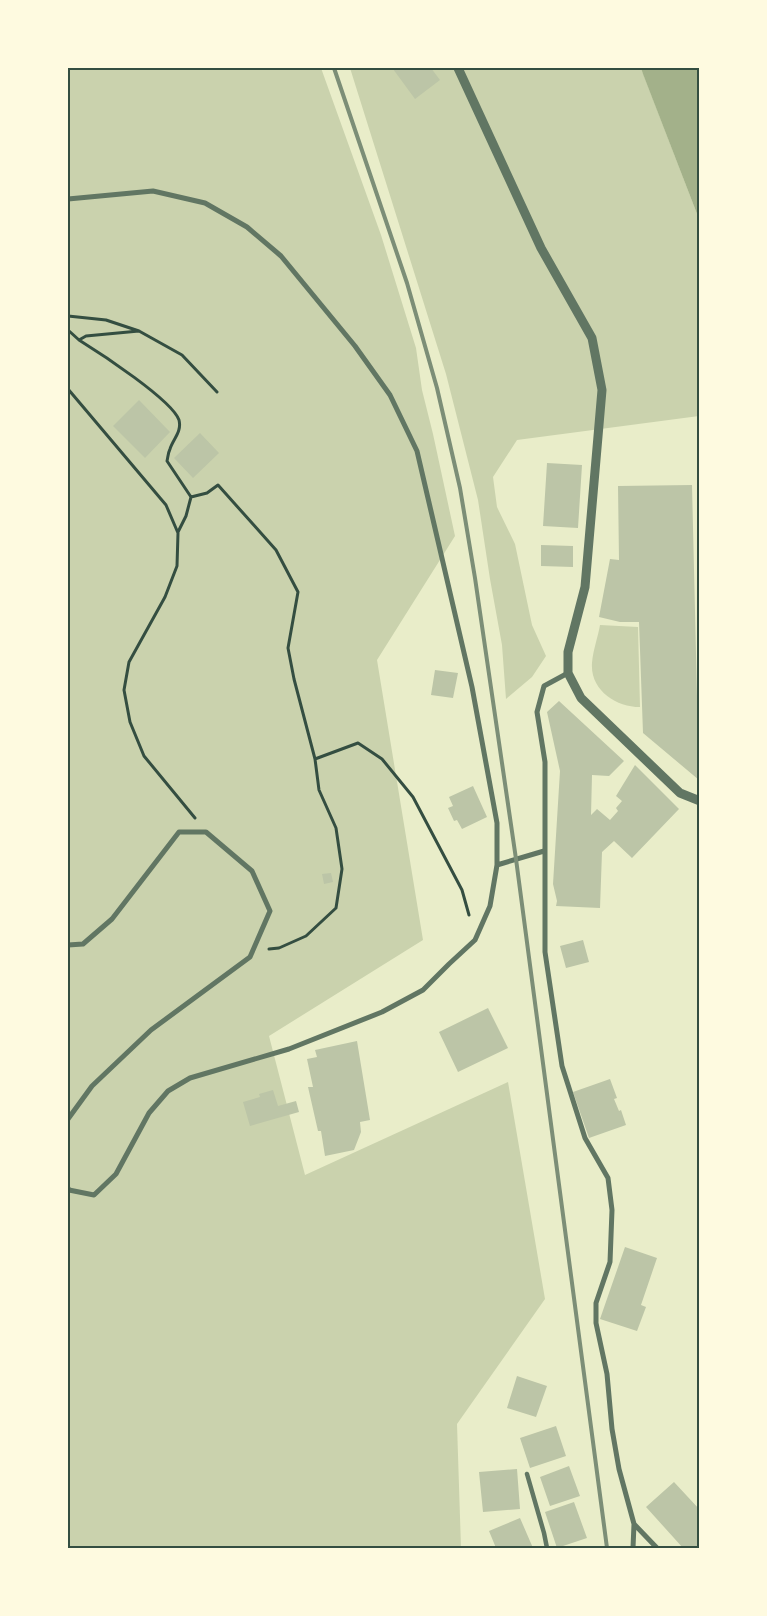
<svg xmlns="http://www.w3.org/2000/svg" width="767" height="1616" font-family="Cabin,sans-serif">
	<style>
		.green { fill: #cad2ad }
		.water { fill: #a3b18a }
		.building { fill: #bcc5a7 }
		.lines { fill: none; stroke-linecap: round; stroke-linejoin: round }
		.path { stroke: #344e41; stroke-width: 3 }
		.pedestrian { stroke: #617663; stroke-width: 4.5 }
		.minor { stroke: #617663; stroke-width: 5 }
		.tertiary { stroke: #617663; stroke-width: 9 }
		.rail { stroke: #7c8e77; stroke-width: 4 }
		.neatline { fill: none; stroke: #344e41; stroke-width: 2 }
	</style>
	<rect width="100%" height="100%" fill="#e9edc9"/>
	<path class="green" d="M 68,68 L 321,68 L 381,235 L 416,348 L 422,390 L 433,434 L 455,536 L 377,660 L 423,940 L 269,1036 L 305,1175 L 508,1082 L 545,1299 L 457,1424 L 461,1548 L 68,1548 Z
		M 350,68 L 641,68 L 699,219 L 699,416 L 517,440 L 493,477 L 497,507 L 515,544 L 532,625 L 546,656 L 532,677 L 506,699 L 502,645 L 490,579 L 478,500 L 446,374 Z
		M 600,625 L 638,627 L 640,707 C 616,707 590,690 592,663 C 593,650 598,637 600,625 Z"/>
	<path class="water" d="M 641,68 L 699,68 L 699,219 L 643,74 Z"/>
	<path class="building" d="M 396,68 L 431,68 L 440,80 L 415,99 L 393,69 Z
		M 139,400 L 170,432 L 145,458 L 113,426 Z
		M 200,433 L 219,453 L 193,478 L 174,458 Z
		M 547,463 L 582,465 L 578,528 L 543,526 Z
		M 692,485 L 699,780 L 643,733 L 639,622 L 620,622 L 599,617 L 610,559 L 619,560 L 618,486 Z
		M 541,545 L 573,546 L 573,567 L 541,566 Z
		M 435,670 L 458,673 L 453,698 L 431,695 Z
		M 559,701 L 624,761 L 609,776 L 592,775 L 591,815 L 597,809 L 610,820 L 618,811 L 616,808 L 622,801 L 616,796 L 635,765 L 679,809 L 632,858 L 614,841 L 602,852 L 600,908 L 556,906 L 557,901 L 553,884 L 560,771 L 547,712 Z
		M 473,786 L 487,817 L 462,829 L 457,820 L 454,821 L 448,808 L 453,806 L 449,797 Z
		M 331,873 L 333,882 L 324,884 L 322,874 Z
		M 583,940 L 589,962 L 566,968 L 560,946 Z
		M 488,1008 L 508,1048 L 458,1072 L 439,1032 Z
		M 357,1041 L 370,1120 L 360,1122 L 361,1132 L 354,1150 L 325,1156 L 321,1131 L 318,1131 L 308,1087 L 313,1087 L 307,1059 L 317,1057 L 315,1050 Z
		M 610,1079 L 617,1098 L 614,1099 L 619,1111 L 621,1110 L 626,1125 L 589,1138 L 573,1092 Z
		M 273,1090 L 278,1106 L 296,1101 L 299,1112 L 250,1126 L 243,1102 L 260,1097 L 259,1094 Z
		M 625,1247 L 657,1258 L 641,1305 L 646,1307 L 637,1331 L 600,1319 Z
		M 517,1376 L 547,1386 L 536,1417 L 507,1408 Z
		M 556,1426 L 566,1456 L 530,1468 L 520,1438 Z
		M 569,1466 L 580,1496 L 550,1506 L 540,1477 Z
		M 517,1469 L 520,1509 L 483,1512 L 479,1472 Z
		M 674,1482 L 700,1510 L 700,1548 L 692,1548 L 691,1547 L 689,1548 L 683,1548 L 646,1507 Z
		M 574,1502 L 587,1538 L 557,1548 L 545,1512 Z
		M 520,1518 L 533,1548 L 496,1548 L 489,1531 Z"/>
	<g class="lines">
		<path class="path" d="M 68,316 L 106,320 L 139,331 L 182,355 L 217,392
			M 68,330 L 79,340
			M 139,331 L 86,336 L 79,340 C 100,353 172,400 179,420 C 182,432 173,439 170,449 C 168,453 168,457 167,461 L 191,497 L 186,516 L 178,532
			M 68,389 L 166,505 L 178,533 L 177,566 L 165,597 L 129,662 L 124,690 L 130,722 L 144,756 L 195,818
			M 191,497 L 207,493 L 218,485 L 276,550 L 298,592 L 288,648 L 294,679 L 315,759
			M 269,949 L 279,948 L 306,936 L 336,908 L 342,869 L 336,828 L 319,790 L 315,759 L 358,743 L 382,759 L 413,797 L 462,890 L 469,915"/>
		<path class="pedestrian" d="M 527,1474 L 544,1533 L 547,1548"/>
		<path class="minor" d="M 68,199 L 153,191 L 205,203 L 247,227 L 281,256 L 355,346 L 390,395 L 417,451 L 472,687 L 497,823 L 497,865
			M 568,673 L 544,686 L 537,712 L 545,762 L 545,952 L 562,1066 L 585,1138 L 608,1178 L 612,1210 L 610,1262 L 596,1303 L 596,1323 L 607,1374 L 612,1429 L 619,1469 L 634,1524 L 657,1548
			M 68,945 L 83,944 L 112,919 L 179,832 L 206,832 L 252,871 L 270,911 L 250,957 L 151,1030 L 92,1086 L 68,1119
			M 68,1188 L 69,1190 L 94,1195 L 116,1174 L 149,1113 L 168,1091 L 190,1078 L 289,1049 L 382,1012 L 423,990 L 449,964 L 475,940 L 490,906 L 497,865 L 544,851
			M 633,1548 L 634,1524"/>
		<path class="tertiary" d="M 458,68 L 541,248 L 592,338 L 602,390 L 585,587 L 568,652 L 568,673 L 581,698 L 680,793 L 700,801"/>
		<path class="rail" d="M 334,68 L 407,283 L 437,388 L 460,488 L 475,578 L 516,859 L 607,1548"/>
	</g>
	<rect width="767" height="1616" fill="none" stroke="#fefae0" stroke-width="138"/>
	<rect x="69" y="69" width="629" height="1478" class="neatline"/>
</svg>
